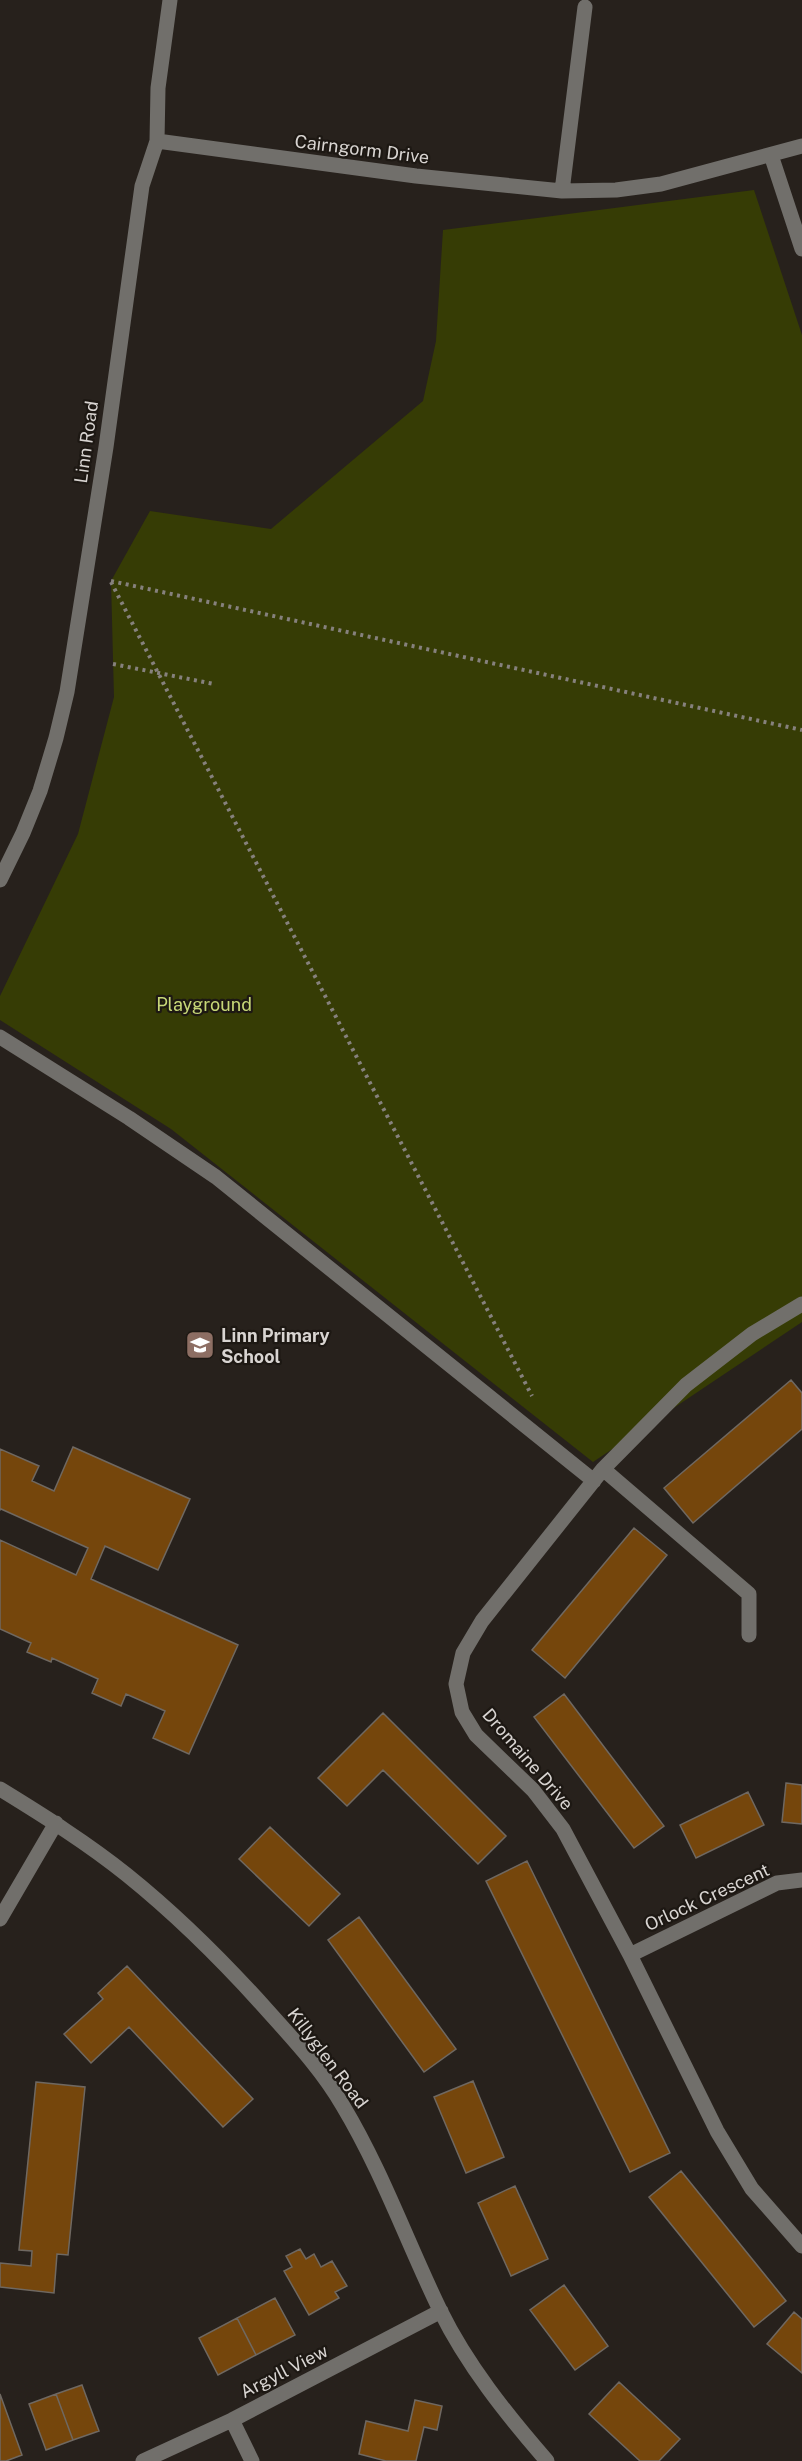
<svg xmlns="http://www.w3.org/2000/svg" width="802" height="2461" font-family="'Public Sans',sans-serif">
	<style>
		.green { fill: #363c05 }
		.building { fill: #75460c; stroke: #6f6861; stroke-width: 1.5 }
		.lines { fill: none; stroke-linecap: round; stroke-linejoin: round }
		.path { stroke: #86817d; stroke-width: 4; stroke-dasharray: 3 4.5; stroke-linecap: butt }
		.minor { stroke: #716f6b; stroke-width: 15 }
		.labels { text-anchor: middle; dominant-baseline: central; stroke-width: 4.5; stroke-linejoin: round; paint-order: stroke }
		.street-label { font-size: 18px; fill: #d8d4d1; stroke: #1d1813 }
		.park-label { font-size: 18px; fill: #c7d777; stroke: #1d1813 }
		.poi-label { font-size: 18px; font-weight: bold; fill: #d8d4d1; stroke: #1d1813; text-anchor: start }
	</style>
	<rect width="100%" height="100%" fill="#27211c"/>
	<path class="green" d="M 754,190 L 802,335 L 802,1322 L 593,1462 L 171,1129 L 0,1020 L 0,996 L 78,834 L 114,697 L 111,581 L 150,511 L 271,529 L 423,401 L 436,341 L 443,230 Z"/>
	<path class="building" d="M 791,1380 L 802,1393 L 802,1429 L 693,1523 L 664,1488 Z
		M 73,1447 L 190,1499 L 158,1570 L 105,1546 L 91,1579 L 238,1645 L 189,1754 L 153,1738 L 165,1711 L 126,1694 L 121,1706 L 92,1693 L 98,1679 L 52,1658 L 51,1662 L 27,1652 L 31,1643 L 0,1629 L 0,1540 L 76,1575 L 88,1548 L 1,1509 L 0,1510 L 0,1449 L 39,1466 L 32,1481 L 54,1491 Z
		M 634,1528 L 667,1555 L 565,1678 L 532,1650 Z
		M 564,1694 L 664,1826 L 634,1848 L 534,1717 Z
		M 383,1713 L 506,1836 L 478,1864 L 383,1770 L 347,1806 L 318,1778 Z
		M 786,1783 L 802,1785 L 802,1824 L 782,1822 Z
		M 748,1792 L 764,1825 L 696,1858 L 680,1825 Z
		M 270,1827 L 340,1894 L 309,1926 L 239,1859 Z
		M 527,1861 L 670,2153 L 630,2172 L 486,1881 Z
		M 359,1917 L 456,2049 L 424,2072 L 328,1940 Z
		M 127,1966 L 253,2099 L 223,2127 L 129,2027 L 91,2063 L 64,2034 L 103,1999 L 98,1993 Z
		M 473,2081 L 504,2157 L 466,2173 L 434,2097 Z
		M 36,2082 L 85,2087 L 68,2255 L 57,2254 L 54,2293 L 0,2287 L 0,2263 L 31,2266 L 32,2251 L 19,2250 Z
		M 681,2171 L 786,2301 L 754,2327 L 649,2197 Z
		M 515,2186 L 548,2259 L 511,2276 L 478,2203 Z
		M 300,2249 L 306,2259 L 314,2254 L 321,2267 L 332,2261 L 347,2286 L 335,2292 L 339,2298 L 309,2315 L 284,2271 L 292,2267 L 286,2256 Z
		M 564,2285 L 608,2346 L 575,2370 L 530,2310 Z
		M 275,2298 L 295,2335 L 256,2355 L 237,2318 Z
		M 794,2312 L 802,2319 L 802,2373 L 767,2344 Z
		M 237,2318 L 256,2355 L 218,2375 L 199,2338 Z
		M 619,2382 L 680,2439 L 659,2461 L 640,2461 L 589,2414 Z
		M 82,2385 L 99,2431 L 73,2440 L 56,2394 Z
		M 0,2394 L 22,2455 L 6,2461 L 0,2461 Z
		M 56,2394 L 73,2440 L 46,2450 L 29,2404 Z
		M 415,2400 L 442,2406 L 437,2430 L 424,2427 L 416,2461 L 386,2461 L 359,2454 L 366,2421 L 408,2431 Z"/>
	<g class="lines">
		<path class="path" d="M 111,581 L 802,730
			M 111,582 L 532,1396
			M 113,664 L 214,684"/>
		<path class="minor" d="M 157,141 L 416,176 L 562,191 L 616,190 L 661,184 L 802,146
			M 771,155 L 802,249
			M 562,191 L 585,7
			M 0,880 L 23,833 L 40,791 L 56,738 L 67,692 L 106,447 L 142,186 L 157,141 L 158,88 L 170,0
			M 0,1037 L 129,1118 L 216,1177 L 594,1481
			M 802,1304 L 752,1334 L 686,1385 L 603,1469 L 482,1621 L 463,1653 L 456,1684 L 462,1712 L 476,1735 L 533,1790 L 563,1829 L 630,1955 L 717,2131 L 752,2189 L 802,2246
			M 603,1469 L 749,1594 L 749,1635
			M 0,1789 C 44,1816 87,1843 127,1875 C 178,1916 224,1962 267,2010 C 294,2040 323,2071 343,2106 C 382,2171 407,2242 440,2310 C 467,2365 507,2415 547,2461
			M 0,1919 L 56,1823
			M 630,1955 L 777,1883 L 802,1880
			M 232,2420 L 252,2461
			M 143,2461 L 232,2420 L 441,2311"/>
	</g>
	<defs>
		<g id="school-square" transform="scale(1.5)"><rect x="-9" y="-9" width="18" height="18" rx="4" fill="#8d6e63" stroke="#1d1813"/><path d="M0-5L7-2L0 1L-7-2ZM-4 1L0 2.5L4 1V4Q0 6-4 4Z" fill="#fff"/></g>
	</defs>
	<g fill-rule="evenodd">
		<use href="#school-square" x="200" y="1345"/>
	</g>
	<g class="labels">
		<g class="street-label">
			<text transform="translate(362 149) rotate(7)">Cairngorm Drive</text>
			<text transform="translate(86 442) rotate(-82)">Linn Road</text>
			<text transform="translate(528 1759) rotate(49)">Dromaine Drive</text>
			<text transform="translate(707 1897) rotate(-25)">Orlock Crescent</text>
			<text transform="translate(328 2058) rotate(53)">Killyglen Road</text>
			<text transform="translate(284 2371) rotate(-27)">Argyll View</text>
		</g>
		<g class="park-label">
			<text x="204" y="1004">Playground</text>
		</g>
		<g class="poi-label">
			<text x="221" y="1335">Linn Primary<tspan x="221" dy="21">School</tspan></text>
		</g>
	</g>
</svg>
